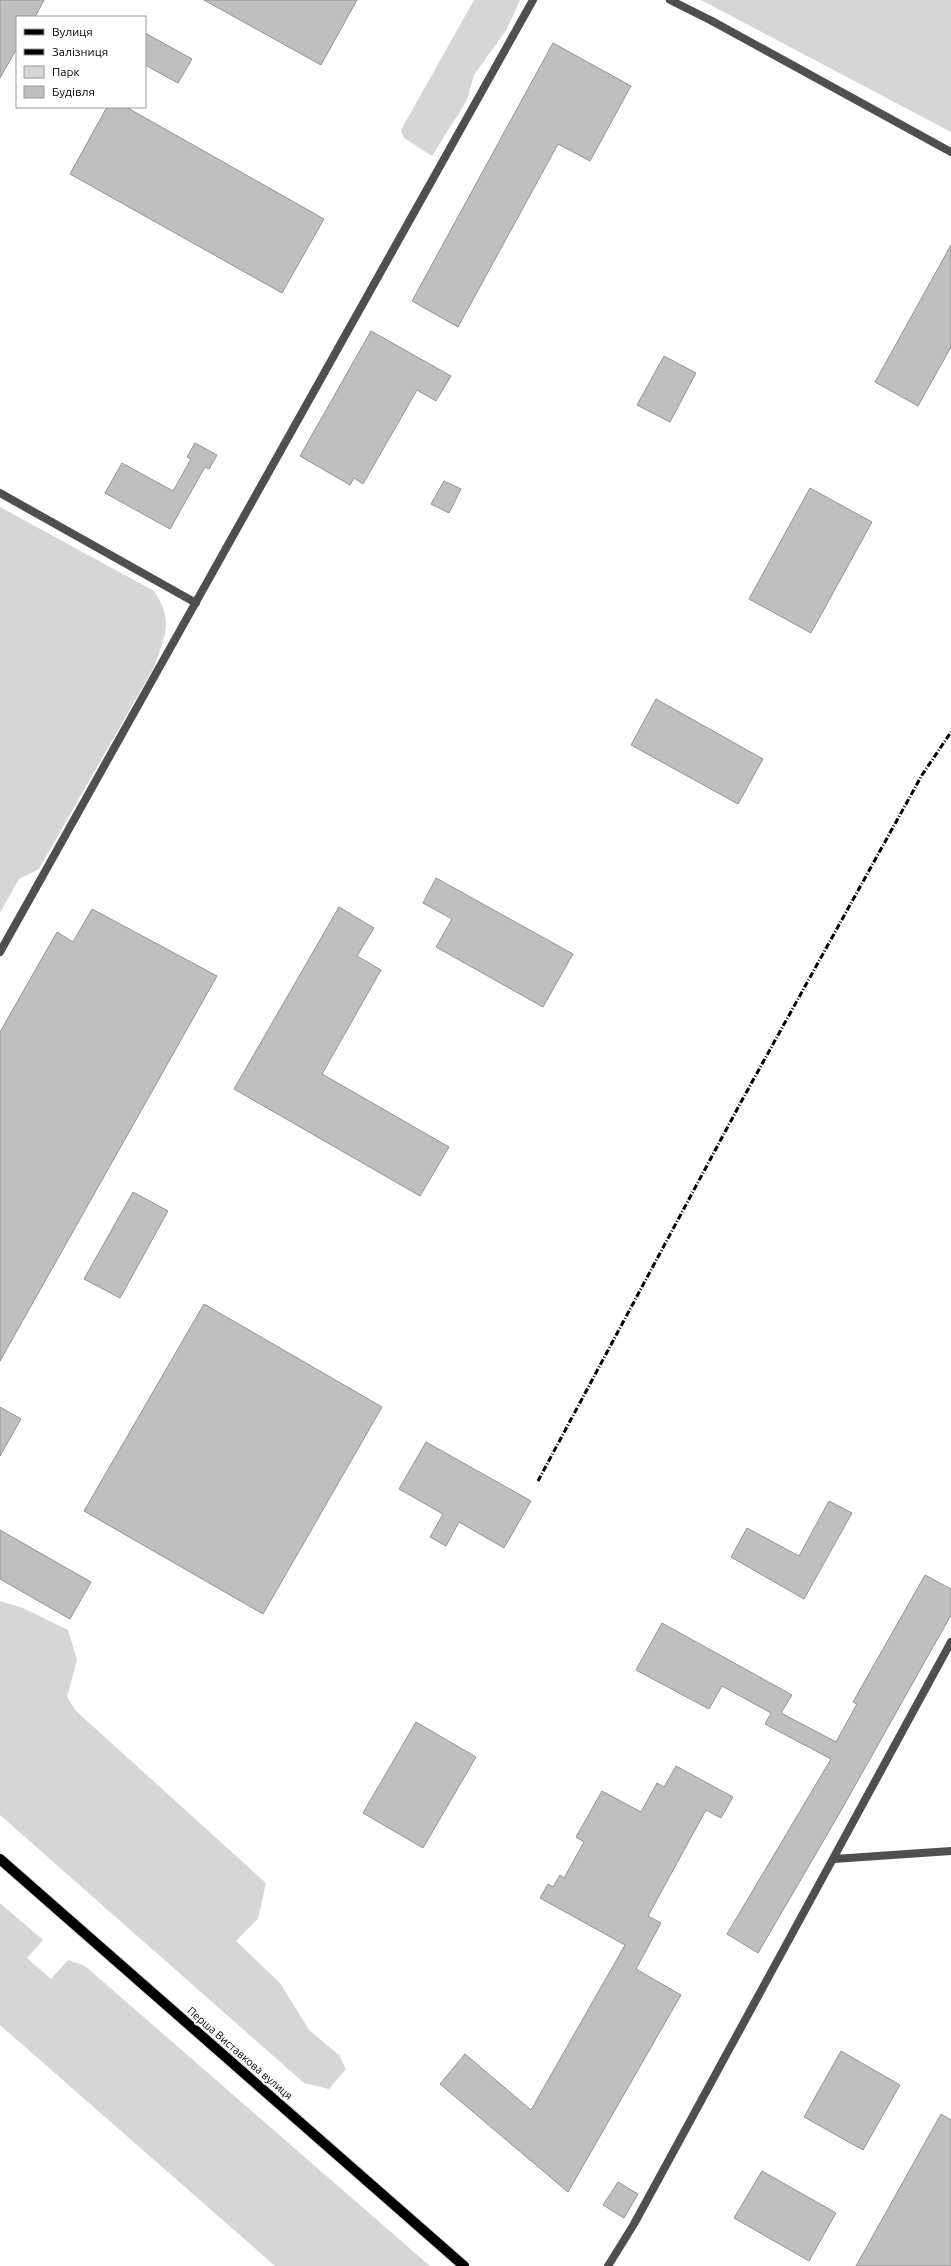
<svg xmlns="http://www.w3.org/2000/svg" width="951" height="2266" font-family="Ubuntu,sans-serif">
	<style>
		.green { fill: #d6d6d6 }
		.building { fill: #bfbfbf; stroke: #939393 }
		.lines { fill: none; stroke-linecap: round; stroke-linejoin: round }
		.primary-casing { stroke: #dbdbdb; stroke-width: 12 }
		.lane { stroke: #4f4f4f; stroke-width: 8 }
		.street { stroke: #4f4f4f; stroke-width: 8 }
		.primary { stroke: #000; stroke-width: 10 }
		.rail { stroke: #000; stroke-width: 3; stroke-dasharray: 6 2 1 2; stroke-linecap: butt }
		.labels { text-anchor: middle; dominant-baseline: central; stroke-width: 4; stroke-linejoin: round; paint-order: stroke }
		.street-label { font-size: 11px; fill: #000; stroke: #fff }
	</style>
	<rect width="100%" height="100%" fill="#fff"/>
	<path class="green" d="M 474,0 L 520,0 L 507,29 L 474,75 L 467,100 L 432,156 L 404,138 L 401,130 Z
		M 701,0 L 951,0 L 951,132 Z
		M 0,507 L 154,591 C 174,620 165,637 154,667 L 39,869 L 19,879 L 0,913 Z
		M 0,1601 L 23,1608 L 68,1630 L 77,1660 L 67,1697 L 76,1711 L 266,1883 L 258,1919 L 236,1941 L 280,1983 L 309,2030 L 339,2055 L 346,2069 L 329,2089 L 304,2083 L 0,1815 Z
		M 0,1903 L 43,1940 L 27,1958 L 51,1979 L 68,1960 L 85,1966 L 430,2266 L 275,2266 L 0,2025 Z"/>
	<path class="building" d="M 0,0 L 44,0 L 35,17 L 17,17 L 17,48 L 0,78 Z
		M 204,0 L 357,0 L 321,65 Z
		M 145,33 L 192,59 L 178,83 L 145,65 Z
		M 553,43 L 631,86 L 590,161 L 558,144 L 458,327 L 412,301 Z
		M 107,107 L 126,107 L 324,219 L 282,293 L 70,174 Z
		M 951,245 L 951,347 L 918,406 L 875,382 Z
		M 371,331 L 451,376 L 436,401 L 417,390 L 363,484 L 354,478 L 350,485 L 300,456 Z
		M 664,356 L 696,373 L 670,422 L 637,405 Z
		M 195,443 L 217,455 L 209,469 L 205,467 L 170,529 L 105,493 L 122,463 L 173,491 L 191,459 L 187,457 Z
		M 444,481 L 461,489 L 449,513 L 431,504 Z
		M 810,488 L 872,522 L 811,633 L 749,599 Z
		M 656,699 L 763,759 L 738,804 L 631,745 Z
		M 436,878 L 573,954 L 543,1007 L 436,947 L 452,919 L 423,903 Z
		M 339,907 L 374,928 L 357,956 L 381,970 L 322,1074 L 449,1147 L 420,1196 L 234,1089 Z
		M 92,909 L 217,976 L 0,1361 L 0,1032 L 57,932 L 73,942 Z
		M 133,1192 L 168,1211 L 120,1298 L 84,1279 Z
		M 204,1304 L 382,1407 L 263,1614 L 84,1511 Z
		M 0,1407 L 21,1419 L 0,1456 Z
		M 426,1442 L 531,1501 L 504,1548 L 459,1522 L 446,1546 L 430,1537 L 443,1514 L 399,1489 Z
		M 829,1501 L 852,1513 L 804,1599 L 731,1557 L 747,1528 L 799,1556 Z
		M 0,1530 L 91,1582 L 70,1619 L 0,1579 Z
		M 925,1575 L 951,1589 L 951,1615 L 839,1814 L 758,1953 L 727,1934 L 831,1759 L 765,1724 L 771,1713 L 722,1686 L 709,1709 L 636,1670 L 662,1623 L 792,1695 L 781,1713 L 836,1742 L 857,1704 L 853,1702 Z
		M 416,1722 L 476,1757 L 423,1848 L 363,1813 Z
		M 676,1766 L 733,1797 L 721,1818 L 706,1810 L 648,1916 L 661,1923 L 636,1969 L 681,1995 L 568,2192 L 440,2084 L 465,2054 L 531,2110 L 625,1945 L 540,1898 L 548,1884 L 553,1887 L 560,1875 L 564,1878 L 584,1842 L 576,1837 L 602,1791 L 641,1812 L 657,1783 L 664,1787 Z
		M 841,2051 L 900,2085 L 863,2150 L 804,2117 Z
		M 941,2114 L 951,2120 L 951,2266 L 856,2266 Z
		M 762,2171 L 836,2213 L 809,2261 L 734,2218 Z
		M 618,2182 L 638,2194 L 624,2218 L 603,2205 Z"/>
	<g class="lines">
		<g class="primary-casing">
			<path id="primary" d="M 0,1859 L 464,2266"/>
		</g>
		<path class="lane" d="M 712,21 L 951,152
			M 834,1859 L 951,1851
			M 608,2266 L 634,2224 L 951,1642"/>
		<path class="street" d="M 670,0 L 712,21
			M 0,493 L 196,603
			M 0,952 L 533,0"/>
		<use href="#primary" class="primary"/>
		<path class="rail" d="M 538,1481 L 741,1102 L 922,775 L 951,732"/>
	</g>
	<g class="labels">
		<g class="street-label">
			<text transform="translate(240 2053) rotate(41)">Перша Виставкова вулиця</text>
		</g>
	</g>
	<rect x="16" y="16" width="130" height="92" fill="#ffffff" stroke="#999999"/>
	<rect x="24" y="29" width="20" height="6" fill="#000000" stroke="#999999"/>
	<text x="52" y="36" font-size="12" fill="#000000">Вулиця</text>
	<rect x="24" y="49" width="20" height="6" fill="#000000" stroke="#999999"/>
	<text x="52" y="56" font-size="12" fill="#000000">Залізниця</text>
	<rect x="24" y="66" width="20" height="12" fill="#d6d6d6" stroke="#999999"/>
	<text x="52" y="76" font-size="12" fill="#000000">Парк</text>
	<rect x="24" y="86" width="20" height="12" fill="#bfbfbf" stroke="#999999"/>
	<text x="52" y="96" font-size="12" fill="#000000">Будівля</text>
</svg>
